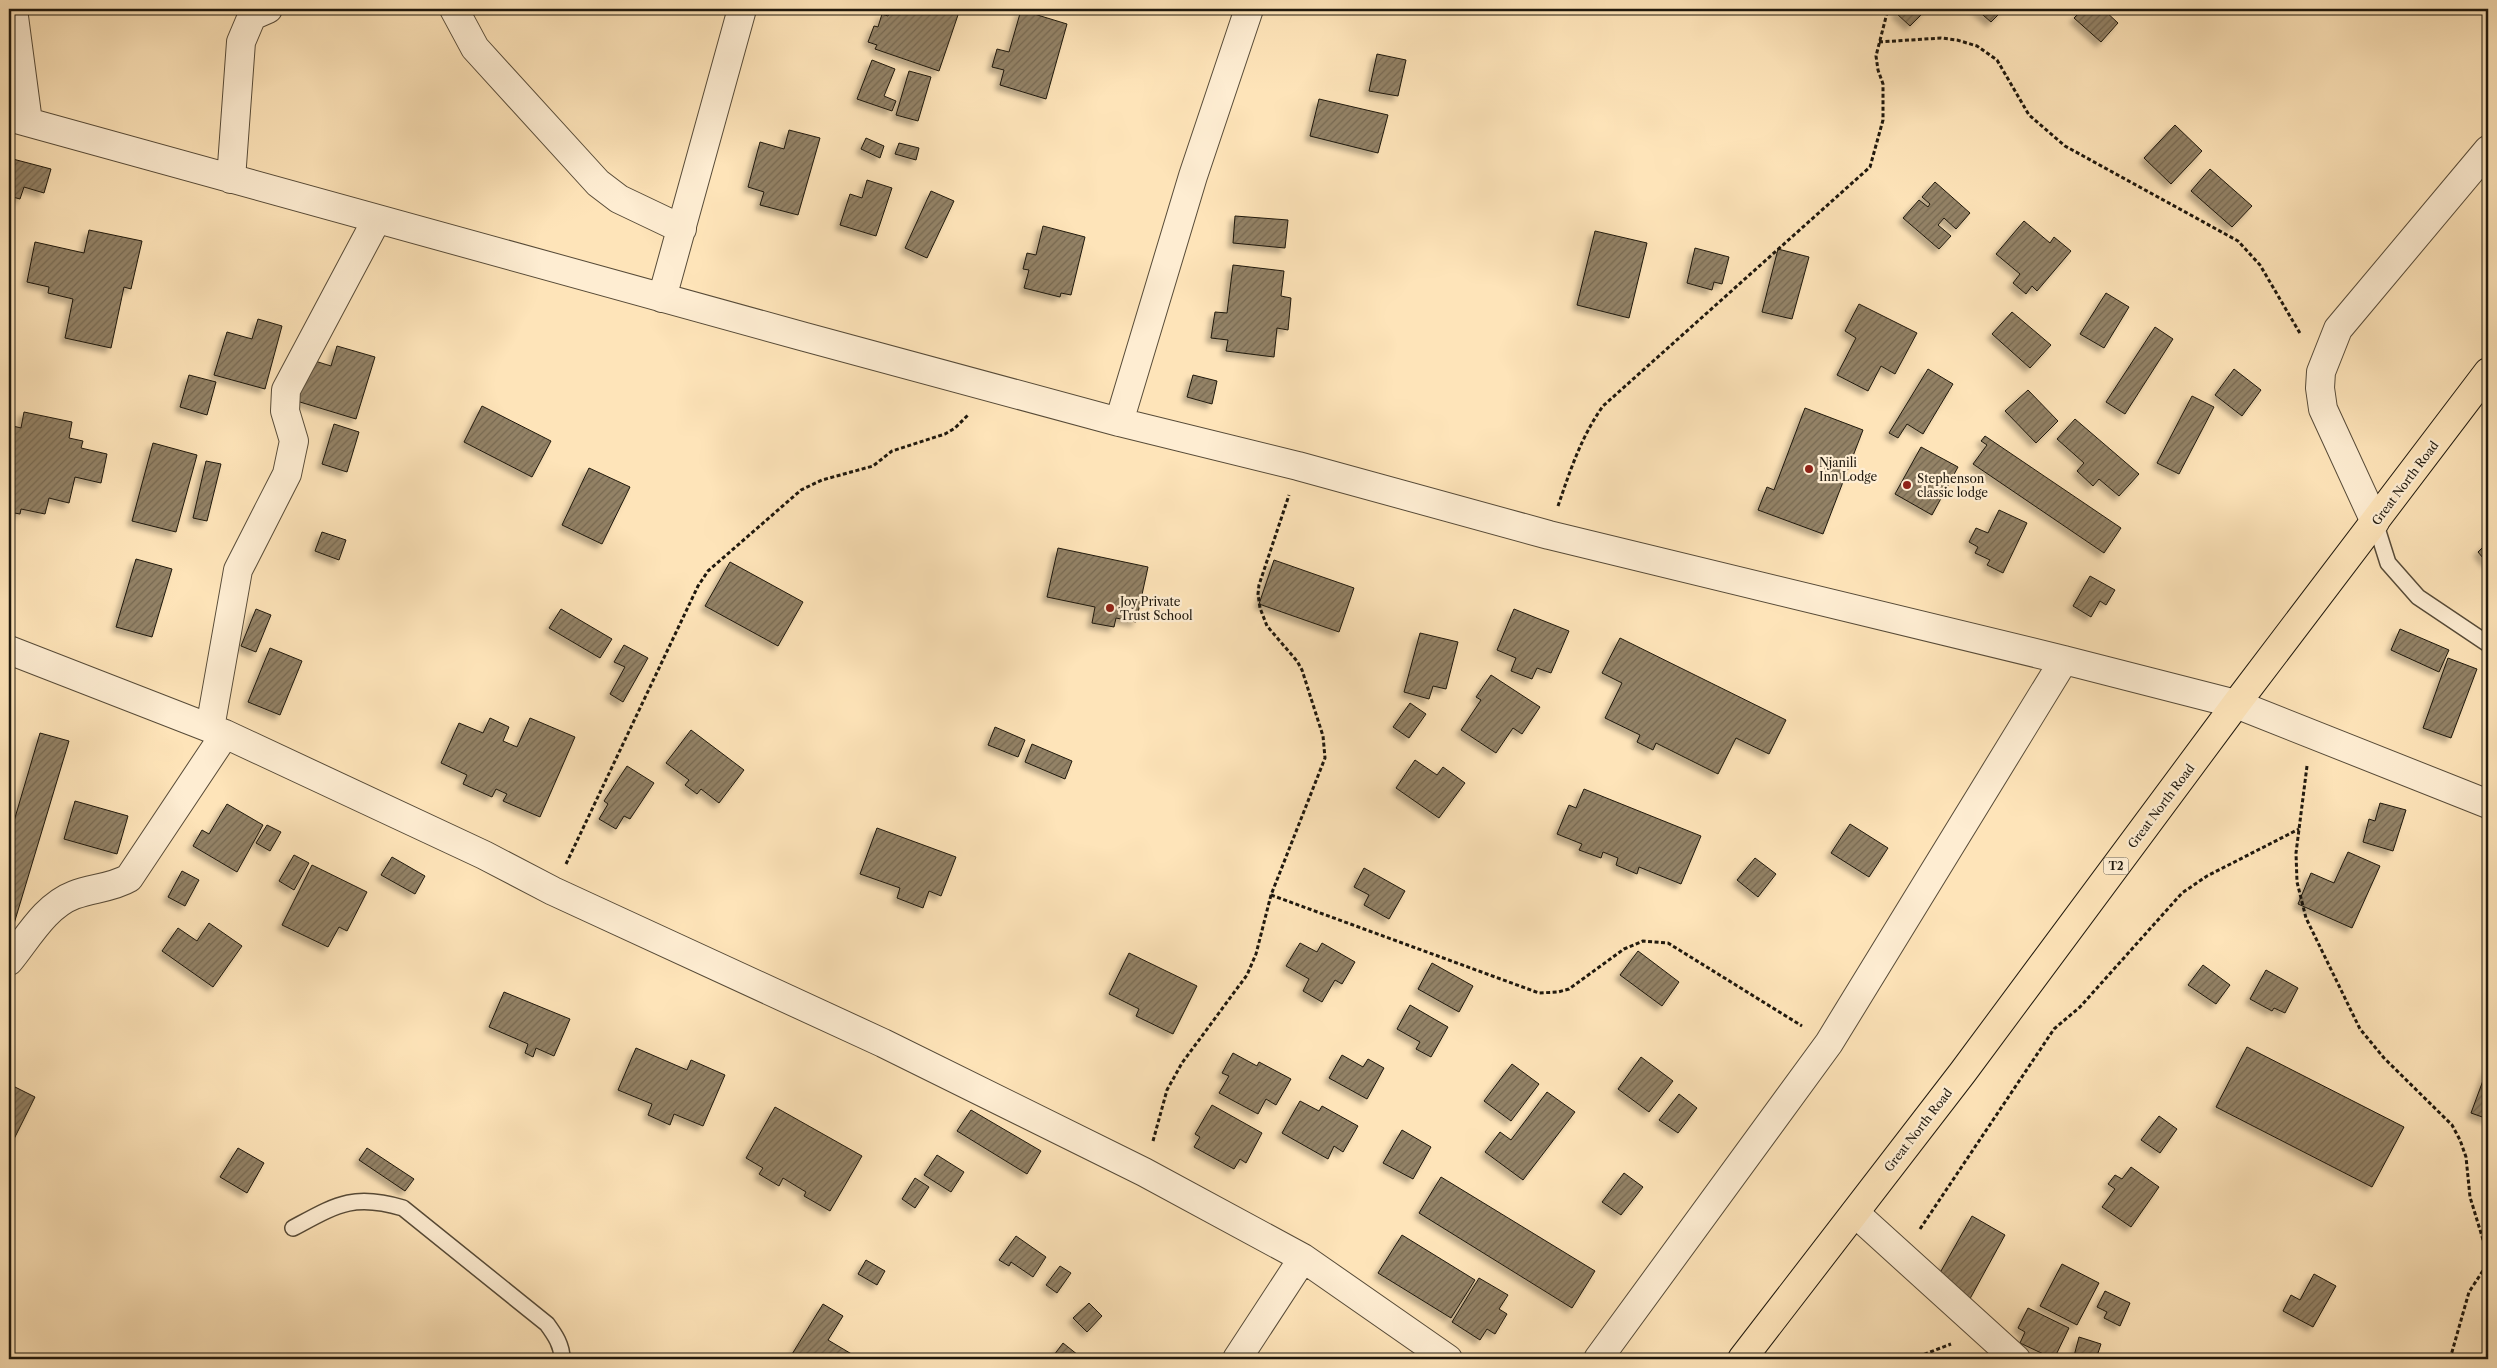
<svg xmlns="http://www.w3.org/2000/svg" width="2497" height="1368" font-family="'Libre Caslon Text',serif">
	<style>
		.building { fill: url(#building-hatch); stroke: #1f180d; filter: url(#shadow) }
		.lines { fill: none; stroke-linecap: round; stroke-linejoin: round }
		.service-casing { stroke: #574b38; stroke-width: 18 }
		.minor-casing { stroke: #574b38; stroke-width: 30 }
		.trunk-casing { stroke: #1f180d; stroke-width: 30 }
		.path { stroke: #1f180d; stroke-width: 3; stroke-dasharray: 4 2.5; stroke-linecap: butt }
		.service { stroke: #feedd2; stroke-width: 15 }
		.minor { stroke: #feedd2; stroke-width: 28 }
		.trunk { stroke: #fee4b9; stroke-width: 28 }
		.poi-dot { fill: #8f2418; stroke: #feedd2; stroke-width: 2 }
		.labels { text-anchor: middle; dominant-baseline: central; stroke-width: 4.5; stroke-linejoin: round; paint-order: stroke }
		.shield { fill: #feedd2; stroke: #625848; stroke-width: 1 }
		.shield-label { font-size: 11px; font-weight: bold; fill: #1f180d }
		.poi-label { font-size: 12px; fill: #1f180d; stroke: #feedd2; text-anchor: start }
		.street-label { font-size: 12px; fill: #1f180d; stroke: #feedd2 }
	</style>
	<defs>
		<pattern id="building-hatch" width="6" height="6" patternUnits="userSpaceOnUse" patternTransform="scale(1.25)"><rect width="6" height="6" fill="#938266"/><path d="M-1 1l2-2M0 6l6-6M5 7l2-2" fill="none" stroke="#776952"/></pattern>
		<filter id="shadow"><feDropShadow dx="-4.5" dy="4.5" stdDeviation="2.5" flood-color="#0004"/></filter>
	</defs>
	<rect width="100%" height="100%" fill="#fee4b9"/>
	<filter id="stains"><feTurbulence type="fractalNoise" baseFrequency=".004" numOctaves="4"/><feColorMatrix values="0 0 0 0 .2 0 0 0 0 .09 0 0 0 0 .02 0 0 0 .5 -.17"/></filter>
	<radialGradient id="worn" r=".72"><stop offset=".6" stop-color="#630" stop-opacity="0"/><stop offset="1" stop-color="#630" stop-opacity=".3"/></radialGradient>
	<path class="building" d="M 891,9 L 913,12 L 915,9 L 960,9 L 939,71 L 875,49 L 877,45 L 868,42 L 874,26 L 878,27 L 882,14 L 888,16 Z
		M 1899,9 L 1927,9 L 1910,26 L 1896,13 Z
		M 1976,9 L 2004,9 L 1991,22 Z
		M 2083,9 L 2103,9 L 2118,23 L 2101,42 L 2074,18 Z
		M 1021,10 L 1067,24 L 1046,99 L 1000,85 L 1004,70 L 992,67 L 997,49 L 1009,52 Z
		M 1377,54 L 1406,60 L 1398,96 L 1369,91 Z
		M 872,60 L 895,69 L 884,96 L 896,101 L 892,111 L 857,99 Z
		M 909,71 L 931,77 L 918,121 L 896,115 Z
		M 1319,99 L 1388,115 L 1378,153 L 1310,136 Z
		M 2175,125 L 2202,151 L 2171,184 L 2144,158 Z
		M 789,130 L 820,138 L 798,215 L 760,205 L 764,192 L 748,187 L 760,142 L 784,149 Z
		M 866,138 L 884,146 L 880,158 L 861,149 Z
		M 899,143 L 919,148 L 916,160 L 895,154 Z
		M 9,158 L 51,169 L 44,193 L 24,187 L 20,199 L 9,196 Z
		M 2210,169 L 2252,206 L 2232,227 L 2191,191 Z
		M 867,180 L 892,188 L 876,236 L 840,225 L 850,194 L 862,198 Z
		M 1935,182 L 1970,213 L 1956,229 L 1944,218 L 1938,225 L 1951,236 L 1939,249 L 1903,218 L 1919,200 L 1928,207 L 1930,204 L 1922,197 Z
		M 931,191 L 954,201 L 927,258 L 905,248 Z
		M 1235,216 L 1288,220 L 1285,248 L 1233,243 Z
		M 2024,221 L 2050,243 L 2054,237 L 2071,251 L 2037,291 L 2032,286 L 2026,294 L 2013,283 L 2020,274 L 1996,254 Z
		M 1043,226 L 1085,237 L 1071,295 L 1061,293 L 1060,297 L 1024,288 L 1029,270 L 1023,269 L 1027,253 L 1036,255 Z
		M 89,230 L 142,241 L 131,289 L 124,287 L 111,348 L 65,338 L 73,299 L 48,293 L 49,287 L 27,282 L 35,242 L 84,253 Z
		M 1595,231 L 1647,243 L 1629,318 L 1577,305 Z
		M 1695,248 L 1729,257 L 1722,284 L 1714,282 L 1712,290 L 1687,283 Z
		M 1778,249 L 1809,257 L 1792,319 L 1762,312 Z
		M 1233,265 L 1284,271 L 1281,296 L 1291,298 L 1288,330 L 1277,328 L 1274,357 L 1226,351 L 1228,340 L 1211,338 L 1215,312 L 1227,313 Z
		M 2106,293 L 2129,307 L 2104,348 L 2080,334 Z
		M 1859,304 L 1917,333 L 1895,374 L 1881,366 L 1868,391 L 1837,375 L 1856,338 L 1845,331 Z
		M 2012,312 L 2051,345 L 2030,368 L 1992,334 Z
		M 258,319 L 282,326 L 265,389 L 214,375 L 227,332 L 252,339 Z
		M 2155,327 L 2173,339 L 2125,414 L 2106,402 Z
		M 337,346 L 375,357 L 356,419 L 290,399 L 302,357 L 331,366 Z
		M 1928,369 L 1953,384 L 1923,434 L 1907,424 L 1898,438 L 1889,433 Z
		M 2234,369 L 2261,390 L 2242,416 L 2215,395 Z
		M 189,375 L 216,382 L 207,415 L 180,407 Z
		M 1193,375 L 1217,381 L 1212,404 L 1187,397 Z
		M 2028,390 L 2058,421 L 2036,443 L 2005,411 Z
		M 2192,396 L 2214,407 L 2179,474 L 2157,463 Z
		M 482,406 L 551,441 L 532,477 L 464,442 Z
		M 1805,408 L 1863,430 L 1823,534 L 1758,510 L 1767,487 L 1774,490 Z
		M 24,412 L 72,422 L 69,438 L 83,441 L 81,448 L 107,454 L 101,483 L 75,477 L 69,503 L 49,498 L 45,514 L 21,509 L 20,514 L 9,512 L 9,425 L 21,428 Z
		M 2075,419 L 2139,474 L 2119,496 L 2099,479 L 2093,486 L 2077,471 L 2084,463 L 2057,439 Z
		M 334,424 L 359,432 L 347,472 L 322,464 Z
		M 1985,436 L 2121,528 L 2104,553 L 1973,464 L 1987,445 L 1981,441 Z
		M 153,443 L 197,455 L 176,532 L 132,521 Z
		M 1921,447 L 1958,467 L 1932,515 L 1895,494 Z
		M 206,461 L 221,464 L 207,521 L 193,518 Z
		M 589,468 L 630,487 L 602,544 L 562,525 Z
		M 1999,510 L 2027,523 L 2003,573 L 1987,565 L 1990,560 L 1975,553 L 1978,547 L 1969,542 L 1976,528 L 1988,533 Z
		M 322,532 L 346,540 L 339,560 L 315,551 Z
		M 2488,542 L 2488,564 L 2478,552 Z
		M 1058,548 L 1148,567 L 1136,622 L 1116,618 L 1114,627 L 1092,623 L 1095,607 L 1047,597 Z
		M 136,559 L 172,569 L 152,637 L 116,627 Z
		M 1274,560 L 1354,588 L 1339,632 L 1259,604 Z
		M 730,562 L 803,602 L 778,646 L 705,606 Z
		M 2090,576 L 2115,590 L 2106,605 L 2100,601 L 2091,617 L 2073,606 Z
		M 256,609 L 271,615 L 256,652 L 241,646 Z
		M 561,609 L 612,639 L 600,658 L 549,628 Z
		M 1514,609 L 1569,631 L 1551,673 L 1537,668 L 1532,679 L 1511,671 L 1516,658 L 1497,650 Z
		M 2400,629 L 2449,650 L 2439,672 L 2391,650 Z
		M 1420,633 L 1458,642 L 1446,689 L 1433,686 L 1429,699 L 1404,692 Z
		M 1620,638 L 1786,720 L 1769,754 L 1736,738 L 1718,774 L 1656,743 L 1653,750 L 1637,742 L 1640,735 L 1605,718 L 1622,683 L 1602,673 Z
		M 624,645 L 648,658 L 623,702 L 610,694 L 625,667 L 614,662 Z
		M 270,648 L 302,661 L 280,715 L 248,702 Z
		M 2448,658 L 2477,669 L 2451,738 L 2423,728 Z
		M 1491,675 L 1540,707 L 1522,734 L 1513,728 L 1496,753 L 1461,730 L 1481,700 L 1476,697 Z
		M 1410,703 L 1426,714 L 1409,738 L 1393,727 Z
		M 490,718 L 509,727 L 503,741 L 517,747 L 530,718 L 575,737 L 540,817 L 503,801 L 507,794 L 496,789 L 492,797 L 463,784 L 467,775 L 441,763 L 459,723 L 483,733 Z
		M 995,727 L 1025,740 L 1018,757 L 988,745 Z
		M 691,730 L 744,770 L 719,803 L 701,789 L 697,794 L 685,785 L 689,780 L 666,763 Z
		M 40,733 L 69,741 L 10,937 L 9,838 Z
		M 1032,744 L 1072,761 L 1065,779 L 1025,762 Z
		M 1415,760 L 1437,775 L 1443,767 L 1465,783 L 1439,818 L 1396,788 Z
		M 627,766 L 654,783 L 630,819 L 624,816 L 616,829 L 599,819 L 608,804 L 604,801 Z
		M 1584,789 L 1701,836 L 1681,884 L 1639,867 L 1637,874 L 1616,865 L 1618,858 L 1603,852 L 1601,858 L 1579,850 L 1582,844 L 1557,834 L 1569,805 L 1576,808 Z
		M 75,801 L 128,816 L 117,854 L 64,839 Z
		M 2380,803 L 2406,810 L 2393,851 L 2363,842 L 2369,819 L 2375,821 Z
		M 227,804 L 263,825 L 237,872 L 193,846 L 202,830 L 209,834 Z
		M 1850,824 L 1888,848 L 1869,877 L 1831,853 Z
		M 267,825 L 281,832 L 270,851 L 256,843 Z
		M 877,828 L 956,857 L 941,896 L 929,891 L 923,908 L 897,898 L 900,888 L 860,874 Z
		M 2348,852 L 2380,866 L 2352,928 L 2298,904 L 2311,873 L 2334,883 Z
		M 294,855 L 309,863 L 294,890 L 279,881 Z
		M 392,857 L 425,876 L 415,894 L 381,875 Z
		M 1755,858 L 1776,874 L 1758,897 L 1737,880 Z
		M 312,865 L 367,892 L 347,931 L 339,927 L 328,947 L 282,925 Z
		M 1364,868 L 1405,891 L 1389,919 L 1364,905 L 1369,895 L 1354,887 Z
		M 182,871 L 199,880 L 185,906 L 168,897 Z
		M 209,923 L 242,946 L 213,987 L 162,951 L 178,928 L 197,941 Z
		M 1300,943 L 1317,952 L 1322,943 L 1355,962 L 1342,984 L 1335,980 L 1322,1002 L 1303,991 L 1309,979 L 1286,966 Z
		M 1638,951 L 1679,982 L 1662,1006 L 1620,975 Z
		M 1129,953 L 1197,986 L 1173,1034 L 1136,1016 L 1139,1009 L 1109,994 Z
		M 1432,963 L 1473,986 L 1459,1012 L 1418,989 Z
		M 2203,965 L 2230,985 L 2216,1004 L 2188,985 Z
		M 2266,970 L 2298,988 L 2285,1013 L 2274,1008 L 2272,1011 L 2250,999 Z
		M 504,992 L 570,1019 L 554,1056 L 536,1048 L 533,1057 L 525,1053 L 528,1044 L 489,1027 Z
		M 1410,1005 L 1448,1027 L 1431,1057 L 1416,1049 L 1420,1042 L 1397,1029 Z
		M 2247,1047 L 2404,1127 L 2372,1187 L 2216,1107 Z
		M 636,1048 L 687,1070 L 691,1060 L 725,1075 L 703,1126 L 674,1114 L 670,1125 L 648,1115 L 652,1104 L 618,1090 Z
		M 1233,1053 L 1257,1066 L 1259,1062 L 1291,1079 L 1276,1105 L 1266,1099 L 1258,1114 L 1219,1093 L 1229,1076 L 1222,1073 Z
		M 1342,1055 L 1363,1067 L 1368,1059 L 1384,1068 L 1367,1099 L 1329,1078 Z
		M 1641,1057 L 1673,1081 L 1649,1112 L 1618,1089 Z
		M 1512,1064 L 1539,1084 L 1511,1121 L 1484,1101 Z
		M 2488,1067 L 2488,1119 L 2471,1113 Z
		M 9,1084 L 35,1097 L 13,1141 L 9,1139 Z
		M 1547,1092 L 1575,1112 L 1523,1180 L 1485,1152 L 1500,1132 L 1511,1140 Z
		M 1679,1094 L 1697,1108 L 1678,1133 L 1659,1120 Z
		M 1300,1101 L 1319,1111 L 1322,1106 L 1358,1126 L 1343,1152 L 1334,1146 L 1328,1159 L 1282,1133 Z
		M 1212,1105 L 1262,1133 L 1246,1163 L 1240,1159 L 1234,1169 L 1194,1147 L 1200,1137 L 1195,1134 Z
		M 775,1107 L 862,1156 L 830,1211 L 804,1196 L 806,1192 L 783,1178 L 779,1186 L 759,1174 L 763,1168 L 746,1158 Z
		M 971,1110 L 1041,1151 L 1027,1174 L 957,1131 Z
		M 2159,1116 L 2177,1129 L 2160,1153 L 2141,1140 Z
		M 1402,1130 L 1431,1147 L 1413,1179 L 1383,1163 Z
		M 238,1148 L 264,1163 L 247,1193 L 220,1177 Z
		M 367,1148 L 414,1179 L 405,1191 L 359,1160 Z
		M 937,1155 L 964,1172 L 951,1192 L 924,1175 Z
		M 2131,1167 L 2159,1187 L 2131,1227 L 2102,1207 L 2115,1189 L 2108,1184 L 2115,1175 L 2122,1179 Z
		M 1624,1173 L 1643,1187 L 1621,1215 L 1602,1202 Z
		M 1441,1177 L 1595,1271 L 1572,1308 L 1419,1213 Z
		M 915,1178 L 929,1187 L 915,1208 L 902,1199 Z
		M 1972,1216 L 2005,1235 L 1966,1306 L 1932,1287 Z
		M 1402,1235 L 1475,1280 L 1451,1318 L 1378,1273 Z
		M 1016,1236 L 1046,1257 L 1033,1277 L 1011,1262 L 1009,1266 L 999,1260 Z
		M 866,1260 L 885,1271 L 877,1285 L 858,1274 Z
		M 2062,1264 L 2099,1283 L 2077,1325 L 2040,1306 Z
		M 1060,1266 L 1071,1273 L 1057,1293 L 1046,1285 Z
		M 2314,1274 L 2336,1286 L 2313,1327 L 2283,1311 L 2291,1295 L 2300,1300 Z
		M 1479,1278 L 1508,1295 L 1499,1309 L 1507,1314 L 1495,1334 L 1487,1329 L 1480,1340 L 1452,1322 Z
		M 2105,1291 L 2130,1303 L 2120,1326 L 2104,1318 L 2107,1312 L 2097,1307 Z
		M 1089,1303 L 1102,1316 L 1087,1332 L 1073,1318 Z
		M 823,1304 L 843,1316 L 828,1340 L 860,1359 L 789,1359 Z
		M 2028,1308 L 2069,1328 L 2054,1359 L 2020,1343 L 2025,1332 L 2018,1328 Z
		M 2079,1337 L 2101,1344 L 2096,1359 L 2074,1356 Z
		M 1063,1343 L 1078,1355 L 1074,1359 L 1051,1359 Z"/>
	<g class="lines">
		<g class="service-casing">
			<path id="service" d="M 2375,522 L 2388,563 L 2418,597 L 2488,644
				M 293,1228 C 336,1205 353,1193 403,1208 L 547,1324 C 555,1335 562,1345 562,1359"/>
		</g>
		<g class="minor-casing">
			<path id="minor" d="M 13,9 L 28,122
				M 454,9 L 475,48 L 598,183 L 619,199 L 682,229
				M 9,117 L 805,337 L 1119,422 L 1298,466 L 1549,535 L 2064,660 L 2236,704 L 2488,804
				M 231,179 L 241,42 L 252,16 L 268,9
				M 662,298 L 742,9
				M 1119,422 L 1193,176 L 1249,9
				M 2375,522 L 2323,409 L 2320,388 L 2321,372 L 2338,329 L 2488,150
				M 9,650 L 225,734 L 484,855 L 553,891 L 883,1043 L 1144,1172 L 1303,1258 L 1448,1359
				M 210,728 L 238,570 L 287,474 L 291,455 L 294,441 L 285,411 L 286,390 L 377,219
				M 9,961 C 28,938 45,906 74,895 C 92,888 112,888 129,878 L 225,734
				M 1855,1213 L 2016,1359
				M 1237,1359 L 1303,1258
				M 1598,1359 L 1829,1043 L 2064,660"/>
		</g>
		<g class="trunk-casing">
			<path id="trunk" d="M 1742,1359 L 1963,1072 L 2236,704 L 2488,372"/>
		</g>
		<path class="path" d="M 1879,42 L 1941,38 L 1957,40 L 1977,46 L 1997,60 L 2029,115 L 2065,146 L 2238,241 L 2260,265 L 2301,335
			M 1558,506 C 1570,471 1581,437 1603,406 L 1870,167 L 1883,120 L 1883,84 L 1878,70 L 1876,56 L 1888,9
			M 2307,766 L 2296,853 L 2297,882 L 2306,918 L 2360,1029 L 2384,1058 L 2452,1125 L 2460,1140 L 2466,1157 L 2470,1197 L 2488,1256
			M 566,864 L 698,586 L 708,571 L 801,490 L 822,480 L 873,466 L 892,451 L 945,434 L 955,428 L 969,414
			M 1271,895 L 1539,993 L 1558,992 L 1569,989 L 1624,949 L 1643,941 L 1668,943 L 1802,1026
			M 1153,1141 L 1167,1090 L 1182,1063 L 1247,975 L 1256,954 L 1271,895 L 1325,758 L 1323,736 L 1302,670 L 1297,661 L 1267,626 L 1260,608 L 1258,594 L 1259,585 L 1289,495
			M 1920,1229 L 2054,1029 L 2080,1007 L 2182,893 L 2207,876 L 2299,829
			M 1912,1359 L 1951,1344
			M 2450,1359 L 2469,1292 L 2488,1263"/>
		<use href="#service" class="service"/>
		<use href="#minor" class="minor"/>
		<use href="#trunk" class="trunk"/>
	</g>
	<g class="poi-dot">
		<circle cx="1809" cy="469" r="5"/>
		<circle cx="1907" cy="485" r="5"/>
		<circle cx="1110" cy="608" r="5"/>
	</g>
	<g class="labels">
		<rect class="shield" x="2103.5" y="857.5" width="25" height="17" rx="4"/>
		<g class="shield-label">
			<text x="2116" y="866">T2</text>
		</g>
		<g class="poi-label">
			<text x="1819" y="462">Njanili<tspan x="1819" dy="14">Inn Lodge</tspan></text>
			<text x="1917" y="478">Stephenson<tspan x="1917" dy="14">classic lodge</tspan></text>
			<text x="1120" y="601">Joy Private<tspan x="1120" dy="14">Trust School</tspan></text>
		</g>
		<g class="street-label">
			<text transform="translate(2405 483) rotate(-53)">Great North Road</text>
			<text transform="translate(2161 806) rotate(-53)">Great North Road</text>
			<text transform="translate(1918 1130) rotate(-52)">Great North Road</text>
		</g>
	</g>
	<rect width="2497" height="1368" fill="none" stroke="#fee4b9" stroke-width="30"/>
	<rect x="10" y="10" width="2477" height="1348" fill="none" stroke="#1f180d" stroke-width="2.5"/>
	<rect x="15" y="15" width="2467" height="1338" fill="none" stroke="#1f180d"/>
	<rect width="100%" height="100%" filter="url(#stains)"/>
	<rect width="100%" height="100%" fill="url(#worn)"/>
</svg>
